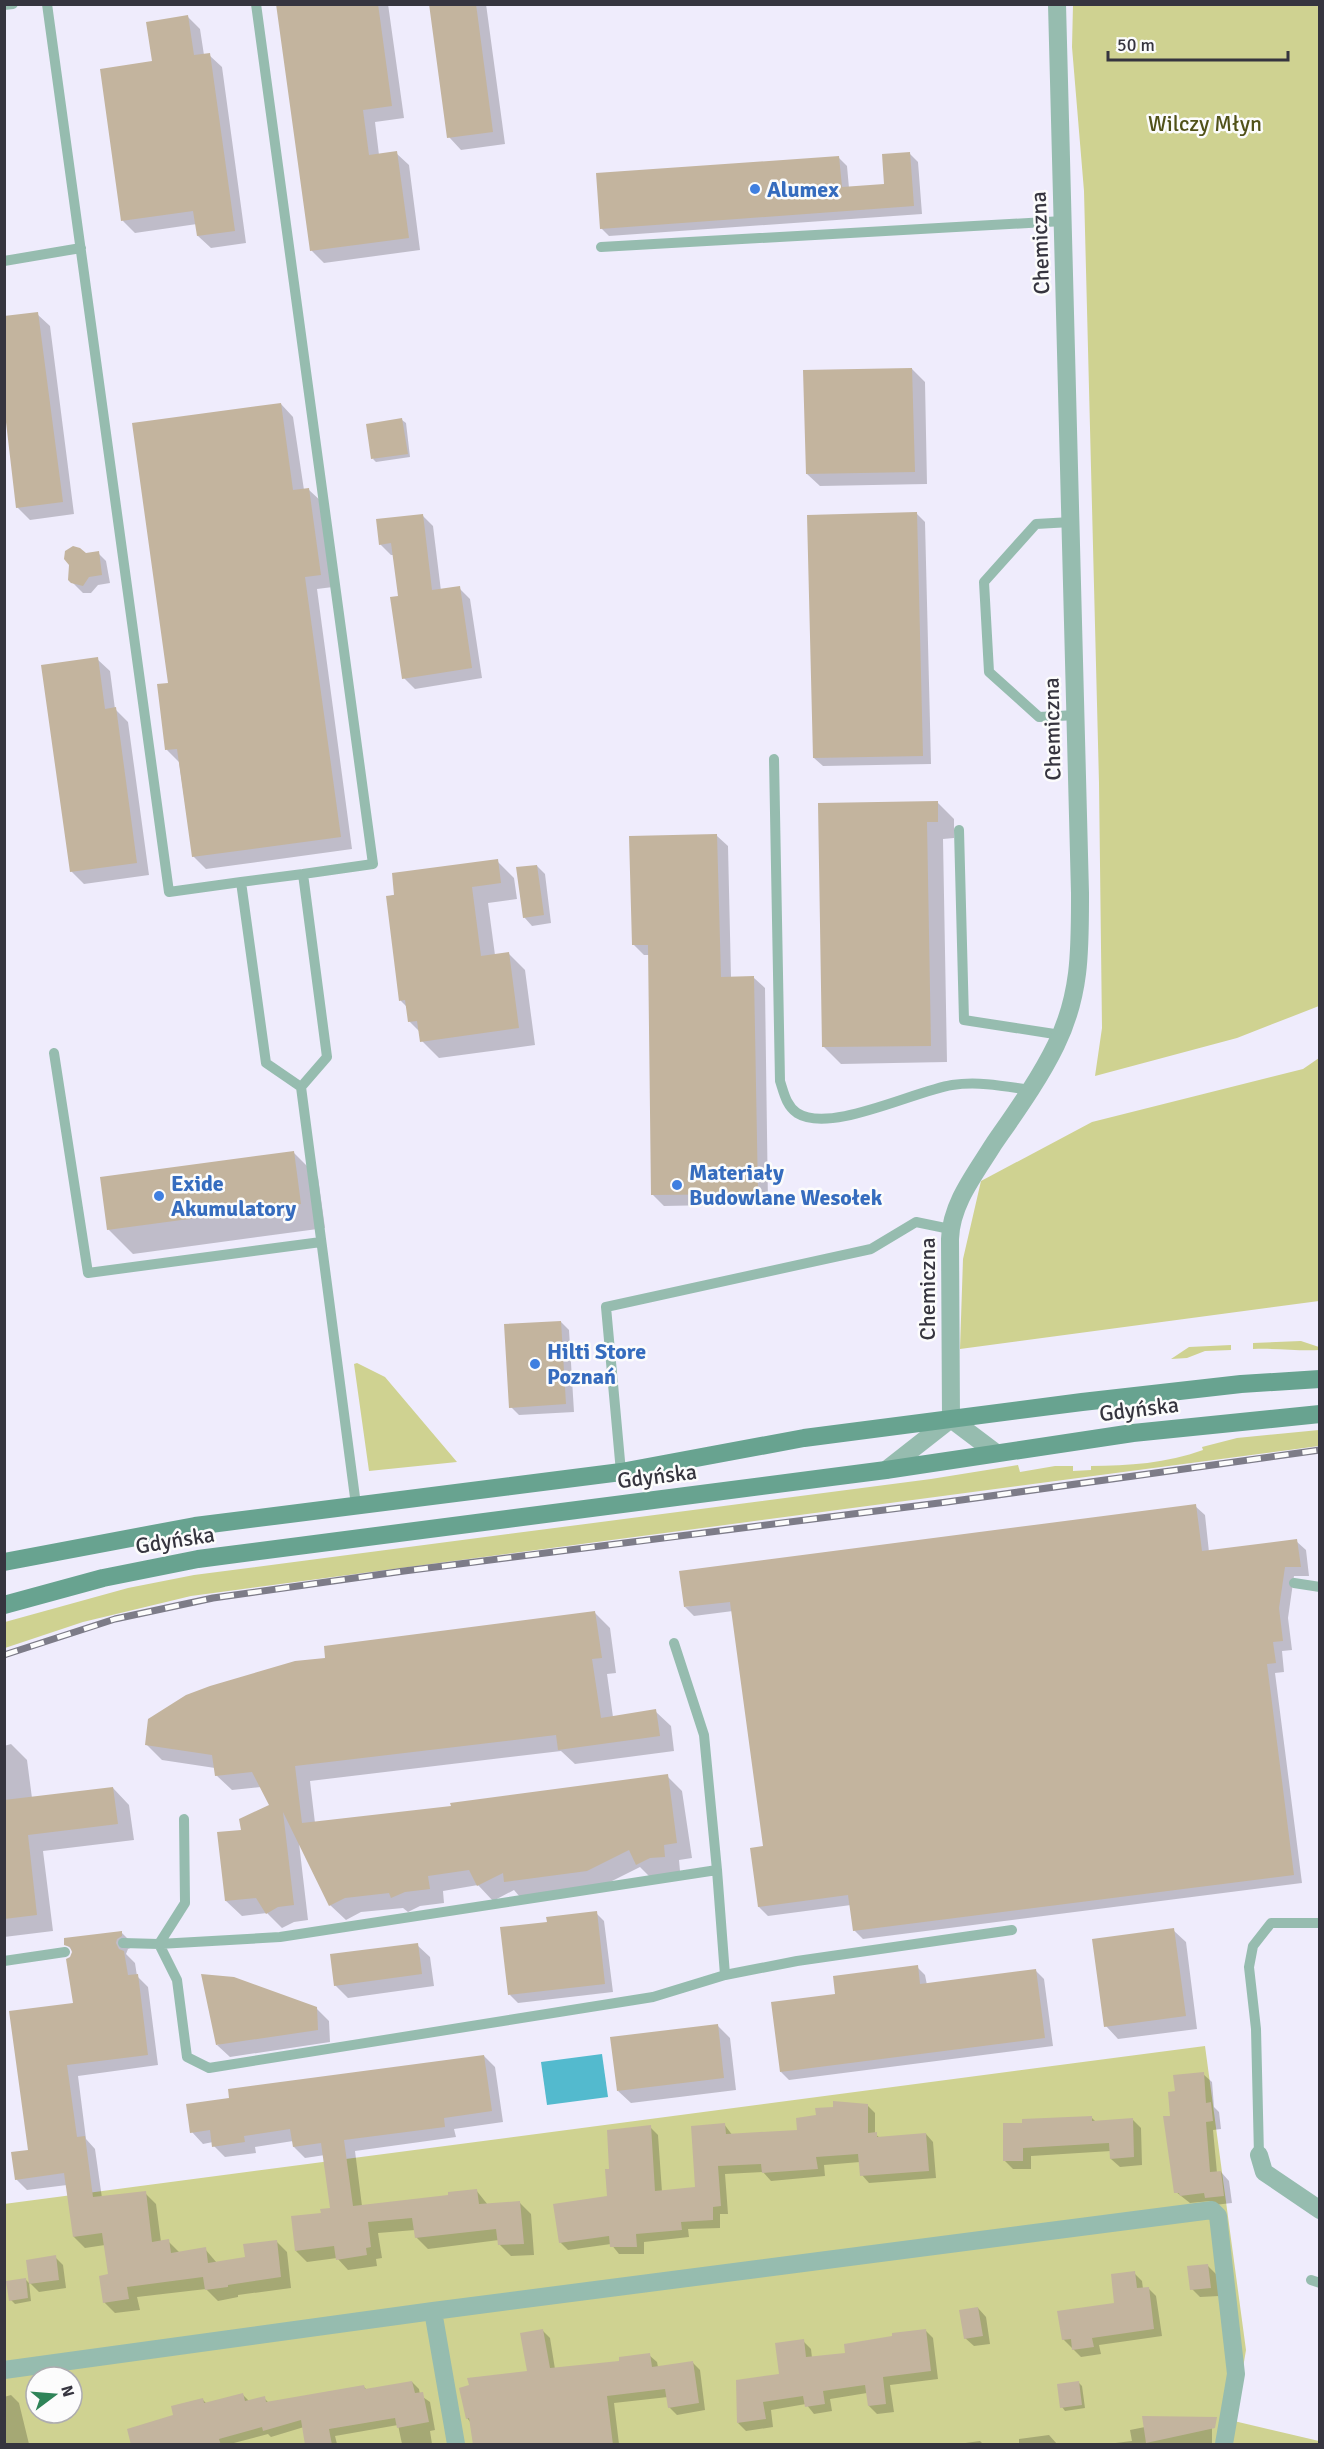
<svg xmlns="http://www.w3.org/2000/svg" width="1324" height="2449" font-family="Signika,sans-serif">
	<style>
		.green { fill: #cfd291; fill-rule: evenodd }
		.water { fill: #53bace }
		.shadow { fill: #0003 }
		.building { fill: #c3b49e }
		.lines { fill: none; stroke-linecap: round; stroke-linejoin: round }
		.lane { stroke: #96bcaf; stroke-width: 10 }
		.street { stroke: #96bcaf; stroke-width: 18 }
		.secondary { stroke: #68a390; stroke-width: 18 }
		.rail-casing { stroke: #7d7c88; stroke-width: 7 }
		.rail { stroke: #fcfcfc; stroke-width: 4.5; stroke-dasharray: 14; stroke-linecap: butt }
		.shop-dot { fill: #3f7fe0; stroke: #fcfcfc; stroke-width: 2 }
		.labels { text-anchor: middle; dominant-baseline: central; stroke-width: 5; stroke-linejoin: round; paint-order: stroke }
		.park-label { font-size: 22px; fill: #505118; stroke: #fcfcfc }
		.shop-label { font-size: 22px; font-weight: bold; fill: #366cbe; stroke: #fcfcfc; text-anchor: start }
		.street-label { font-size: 22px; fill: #36353f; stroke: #fcfcfc }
	</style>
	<rect width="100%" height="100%" fill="#efecfc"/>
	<path class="green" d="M 1073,5 L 1320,5 L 1319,1006 L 1237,1038 L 1095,1076 L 1102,1028 L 1099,783 L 1084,191 L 1072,47 Z
		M 1319,1058 L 1319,1301 L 960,1349 L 963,1259 L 981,1181 L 1092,1122 L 1303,1069 Z
		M 1301,1341 L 1319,1347 L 1319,1350 C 1297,1351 1276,1348 1253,1349 L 1253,1343 Z
		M 1231,1345 L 1231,1350 L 1205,1351 L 1187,1358 L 1171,1359 L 1189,1347 Z
		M 357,1363 L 385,1377 L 457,1462 L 369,1471 L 354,1364 Z
		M 1319,1430 L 1319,1446 L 191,1596 L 83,1622 L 5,1648 L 5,1622 L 128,1588 L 194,1575 L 931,1479 L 1018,1465 L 1020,1472 L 1055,1466 L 1073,1466 L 1073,1471 L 1091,1470 L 1091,1466 C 1128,1466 1167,1463 1203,1450 L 1202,1447 L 1237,1438 Z
		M 1205,2046 L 1246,2350 L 1234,2421 L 1319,2441 L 1319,2444 L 5,2444 L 4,2204 ZM 36,2377 L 72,2377 L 72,2413 L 36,2413 Z"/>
	<path class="water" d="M 602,2054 L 608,2097 L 547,2105 L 541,2062 Z"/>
	<path class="shadow" d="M 277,4 L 388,4 L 404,118 L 375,122 L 379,155 L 396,153 L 409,165 L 420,250 L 324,263 L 312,251 Z
		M 430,4 L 486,4 L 505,144 L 461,150 L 449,137 Z
		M 188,17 L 200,29 L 204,55 L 209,55 L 222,67 L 246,243 L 211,248 L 198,236 L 197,224 L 135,233 L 123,221 L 154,62 Z
		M 910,154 L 918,162 L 922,214 L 609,236 L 601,228 L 839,158 L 847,166 L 849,188 L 886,186 Z
		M 37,314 L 50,326 L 74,514 L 30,520 L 17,507 Z
		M 912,369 L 925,382 L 927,484 L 820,486 L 807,474 Z
		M 281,404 L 293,417 L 304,490 L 309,490 L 322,502 L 333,587 L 317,589 L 352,849 L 206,869 L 193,856 L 179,762 L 167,750 L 170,684 Z
		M 402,420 L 406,423 L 410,457 L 376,462 L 373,459 Z
		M 917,514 L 925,522 L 931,764 L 823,766 L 814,758 Z
		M 423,516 L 433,526 L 441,591 L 459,588 L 470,599 L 482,678 L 415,689 L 404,678 L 400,597 L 394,555 L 391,555 L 380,544 Z
		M 98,553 L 106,561 L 110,583 L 98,585 L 91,593 L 83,593 L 69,579 L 86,555 Z
		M 97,659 L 110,671 L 115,709 L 128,722 L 149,875 L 84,884 L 71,871 Z
		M 937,802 L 954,819 L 954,838 L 943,839 L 947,1062 L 841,1064 L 824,1047 L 820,804 Z
		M 717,836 L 728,846 L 731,978 L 754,978 L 765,988 L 768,1204 L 664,1206 L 653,1195 L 649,955 L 644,955 L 633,944 Z
		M 497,861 L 514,878 L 517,899 L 488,903 L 495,955 L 509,954 L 525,970 L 535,1045 L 439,1058 L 422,1041 L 420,1032 L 409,1021 L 407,1007 L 401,1001 L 387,897 Z
		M 537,866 L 545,874 L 551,923 L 532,926 L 524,917 Z
		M 294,1153 L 318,1177 L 325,1228 L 133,1254 L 108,1229 Z
		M 561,1322 L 569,1330 L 574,1412 L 519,1415 L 511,1407 Z
		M 1195,1506 L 1205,1515 L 1209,1552 L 1296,1541 L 1306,1550 L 1309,1576 L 1294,1576 L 1288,1618 L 1292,1650 L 1282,1651 L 1284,1672 L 1275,1673 L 1302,1883 L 863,1939 L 854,1930 L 851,1905 L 768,1916 L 759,1907 L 765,1848 L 733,1611 L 694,1616 L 685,1607 Z
		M 595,1613 L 610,1628 L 616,1673 L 607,1674 L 613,1717 L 655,1711 L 671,1726 L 674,1751 L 575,1764 L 561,1751 L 310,1781 L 315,1823 L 452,1807 L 667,1776 L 682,1791 L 692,1858 L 679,1860 L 680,1871 L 652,1879 L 640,1867 L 602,1886 L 520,1897 L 514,1890 L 493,1901 L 478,1885 L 443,1891 L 444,1903 L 420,1906 L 408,1912 L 403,1908 L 361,1912 L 346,1920 L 330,1905 L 299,1843 L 308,1920 L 294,1922 L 282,1928 L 267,1913 L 242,1916 L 226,1901 L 242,1831 L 271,1806 L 261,1787 L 232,1790 L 216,1775 L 215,1768 L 162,1760 L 147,1745 L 327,1660 Z
		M 11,1744 L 27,1760 L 32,1798 L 113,1788 L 129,1805 L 134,1840 L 43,1851 L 53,1931 L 4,1937 L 4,1746 Z
		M 596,1913 L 604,1921 L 613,1992 L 518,2003 L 510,1995 L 548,1923 Z
		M 1173,1930 L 1186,1942 L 1197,2029 L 1118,2039 L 1106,2026 Z
		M 121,1932 L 132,1943 L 133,1947 L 128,1949 L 126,1954 L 135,1963 L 137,1976 L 148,1987 L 158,2065 L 78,2076 L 86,2139 L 95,2149 L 102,2198 L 145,2193 L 156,2204 L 161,2242 L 168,2241 L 180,2253 L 205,2249 L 217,2263 L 246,2258 L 276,2241 L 287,2252 L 291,2288 L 238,2295 L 238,2297 L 218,2301 L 206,2289 L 137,2297 L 140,2310 L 115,2313 L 104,2302 L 109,2275 L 105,2245 L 85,2248 L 74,2237 L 67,2185 L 27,2190 L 16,2179 L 29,2151 L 74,2004 L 74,1952 L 66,1944 Z
		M 417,1945 L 430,1957 L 434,1986 L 348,1998 L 335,1985 Z
		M 917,1967 L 925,1975 L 927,1985 L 1036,1971 L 1044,1979 L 1053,2046 L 789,2080 L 781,2072 L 837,1995 Z
		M 316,2008 L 329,2021 L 330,2042 L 230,2057 L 217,2045 Z
		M 717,2025 L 730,2038 L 736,2090 L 631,2103 L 618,2091 Z
		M 484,2056 L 495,2067 L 503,2122 L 454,2129 L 456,2137 L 355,2151 L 362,2206 L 450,2196 L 476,2190 L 488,2205 L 520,2203 L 531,2214 L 534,2255 L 511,2256 L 500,2245 L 499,2240 L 428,2249 L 416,2237 L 415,2230 L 378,2233 L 382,2258 L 376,2259 L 377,2266 L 348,2270 L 337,2258 L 307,2262 L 296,2251 L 322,2214 L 332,2210 L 325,2155 L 305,2158 L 294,2147 L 293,2141 L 255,2147 L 256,2153 L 225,2157 L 214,2146 L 213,2142 L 203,2144 L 192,2132 Z
		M 1203,2074 L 1212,2082 L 1214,2107 L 1219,2112 L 1221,2129 L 1213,2130 L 1217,2173 L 1221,2172 L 1229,2181 L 1232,2203 L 1214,2205 L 1210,2201 L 1190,2203 L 1176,2192 L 1171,2117 L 1176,2092 Z
		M 867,2105 L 875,2113 L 875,2134 L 880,2138 L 926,2134 L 933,2142 L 936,2178 L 869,2183 L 862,2175 L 860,2162 L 824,2165 L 825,2176 L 771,2181 L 763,2172 L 725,2174 L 728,2214 L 720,2214 L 720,2228 L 688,2229 L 689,2237 L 644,2242 L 644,2254 L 619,2254 L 611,2244 L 568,2250 L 560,2242 L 608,2198 L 611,2170 L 650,2127 L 658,2135 L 662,2192 L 697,2188 L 724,2124 L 733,2136 L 799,2131 Z
		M 1092,2118 L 1096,2122 L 1133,2120 L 1141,2128 L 1142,2165 L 1120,2167 L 1111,2159 L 1111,2151 L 1031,2156 L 1031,2169 L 1013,2169 L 1005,2161 L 1023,2124 Z
		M 55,2257 L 63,2265 L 66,2288 L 39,2292 L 30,2283 Z
		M 1207,2265 L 1216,2274 L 1219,2296 L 1200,2297 L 1192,2289 Z
		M 1134,2273 L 1142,2281 L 1143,2289 L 1148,2288 L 1156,2296 L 1162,2336 L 1099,2345 L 1101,2354 L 1081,2357 L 1063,2339 L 1116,2304 Z
		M 25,2279 L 29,2283 L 31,2301 L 15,2304 L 11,2300 Z
		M 978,2308 L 986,2317 L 990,2344 L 974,2346 L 965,2338 Z
		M 542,2330 L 550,2338 L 555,2369 L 621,2362 L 649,2355 L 657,2362 L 658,2367 L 692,2362 L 700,2370 L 705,2410 L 677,2415 L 669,2407 L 668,2397 L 614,2403 L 619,2444 L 474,2444 L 471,2423 L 467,2418 L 528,2372 Z
		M 925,2330 L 933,2338 L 938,2379 L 890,2385 L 894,2412 L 877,2414 L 869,2406 L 867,2393 L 830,2399 L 832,2411 L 814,2414 L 806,2404 L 771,2410 L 773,2427 L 746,2431 L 738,2423 L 781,2376 L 803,2341 L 811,2349 L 812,2358 L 847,2354 Z
		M 412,2382 L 419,2389 L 420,2395 L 430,2402 L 435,2430 L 430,2431 L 432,2444 L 402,2444 L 398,2425 L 335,2436 L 337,2444 L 307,2444 L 304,2427 L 271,2437 L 268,2434 L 230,2444 L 133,2444 L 202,2399 L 207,2404 L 242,2394 L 250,2402 L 264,2398 L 269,2403 L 364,2387 L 368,2391 Z
		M 1078,2382 L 1082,2386 L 1085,2408 L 1065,2411 L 1062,2407 Z
		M 11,2395 L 19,2403 L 29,2444 L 4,2444 L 4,2397 Z
		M 1145,2427 L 1212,2427 L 1212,2444 L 1107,2444 L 1132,2441 L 1130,2430 Z
		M 1049,2435 L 1057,2444 L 1013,2444 L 1019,2443 L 1019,2439 Z
		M 980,2441 L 983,2444 L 958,2444 Z"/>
	<path class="building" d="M 276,4 L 378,4 L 392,106 L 363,110 L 369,155 L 397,151 L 409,238 L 310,251 Z
		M 429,4 L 476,4 L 493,132 L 447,138 Z
		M 188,15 L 194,55 L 210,53 L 235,231 L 197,236 L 193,211 L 121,221 L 100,69 L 152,61 L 146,22 Z
		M 910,152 L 914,206 L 600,229 L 596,173 L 839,156 L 842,187 L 884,184 L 882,154 Z
		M 38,312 L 63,502 L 16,508 L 4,405 L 4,316 Z
		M 912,368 L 915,472 L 806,474 L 803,370 Z
		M 281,403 L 293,490 L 309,488 L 321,575 L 305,577 L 341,837 L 192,857 L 177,749 L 165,750 L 157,684 L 168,683 L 132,423 Z
		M 402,418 L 408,454 L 371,459 L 366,424 Z
		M 917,512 L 923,756 L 813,758 L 807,515 Z
		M 423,514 L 432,590 L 460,586 L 472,668 L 402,679 L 390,597 L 398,596 L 391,543 L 379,545 L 376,519 Z
		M 73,546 L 80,548 L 86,553 L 99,551 L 102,575 L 89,577 L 83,586 L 71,583 L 68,580 L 69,565 L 64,559 L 65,551 Z
		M 98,657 L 105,709 L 116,707 L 137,863 L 70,872 L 41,665 Z
		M 938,801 L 938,822 L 927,822 L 931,1046 L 822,1047 L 818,803 Z
		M 717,834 L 721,977 L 754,976 L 758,1194 L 651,1195 L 648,945 L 632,945 L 629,836 Z
		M 498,859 L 501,883 L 472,887 L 481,956 L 509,952 L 519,1028 L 420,1042 L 417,1021 L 408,1022 L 405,1000 L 399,1001 L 386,896 L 394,895 L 392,873 Z
		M 537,865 L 544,915 L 523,918 L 516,867 Z
		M 294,1151 L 301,1204 L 107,1230 L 100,1177 Z
		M 561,1321 L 566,1404 L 509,1408 L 504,1324 Z
		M 1196,1504 L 1202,1551 L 1297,1539 L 1301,1567 L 1285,1567 L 1279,1608 L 1283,1641 L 1273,1642 L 1276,1663 L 1267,1664 L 1294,1875 L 853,1931 L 848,1895 L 758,1907 L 750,1848 L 763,1846 L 730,1602 L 684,1607 L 679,1571 Z
		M 595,1611 L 602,1658 L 592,1659 L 601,1718 L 656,1709 L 660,1736 L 558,1750 L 556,1735 L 295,1766 L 302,1823 L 451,1806 L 450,1803 L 668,1774 L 677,1843 L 664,1845 L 665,1857 L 650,1858 L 636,1865 L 629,1850 L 587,1871 L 504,1882 L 503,1873 L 477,1886 L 469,1870 L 428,1876 L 430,1889 L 405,1892 L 391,1898 L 389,1893 L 345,1898 L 329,1906 L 283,1812 L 294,1905 L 278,1907 L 266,1914 L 256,1898 L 225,1901 L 217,1832 L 241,1830 L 239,1819 L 269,1805 L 252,1772 L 215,1776 L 212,1755 L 145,1745 L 148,1719 L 186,1695 L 210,1686 L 295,1661 L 325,1658 L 324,1646 Z
		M 113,1787 L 118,1824 L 28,1835 L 37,1915 L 4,1919 L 4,1800 Z
		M 597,1911 L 605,1984 L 508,1995 L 500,1927 L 547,1922 L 546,1917 Z
		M 1174,1928 L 1186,2016 L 1104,2027 L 1092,1939 Z
		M 122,1931 L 122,1936 L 117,1939 L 116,1943 L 119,1949 L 124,1951 L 128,1975 L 138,1974 L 148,2055 L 67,2065 L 77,2137 L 85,2136 L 93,2197 L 146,2191 L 152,2242 L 169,2239 L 171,2253 L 206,2247 L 208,2263 L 245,2257 L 243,2244 L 277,2240 L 281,2277 L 228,2285 L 228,2287 L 205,2290 L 203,2277 L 127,2287 L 129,2299 L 103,2303 L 99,2276 L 108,2274 L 102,2233 L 73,2237 L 64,2173 L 15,2180 L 11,2152 L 28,2150 L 9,2011 L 73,2003 L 66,1959 L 70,1957 L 72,1952 L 70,1947 L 64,1945 L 64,1938 Z
		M 418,1943 L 422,1974 L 334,1986 L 330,1954 Z
		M 918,1965 L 920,1984 L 1036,1969 L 1045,2038 L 780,2072 L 771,2002 L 835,1994 L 833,1976 Z
		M 201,1974 L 234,1977 L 317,2007 L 318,2030 L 216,2045 Z
		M 718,2024 L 724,2078 L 617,2091 L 610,2037 Z
		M 484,2055 L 492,2111 L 444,2118 L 445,2127 L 344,2140 L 353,2206 L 448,2195 L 448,2192 L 477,2189 L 479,2204 L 520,2201 L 524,2244 L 498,2245 L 496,2229 L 415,2238 L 412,2218 L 368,2222 L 371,2247 L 366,2248 L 367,2255 L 336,2260 L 334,2246 L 295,2251 L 291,2216 L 321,2213 L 320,2209 L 330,2208 L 321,2143 L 293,2147 L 290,2129 L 244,2136 L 245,2142 L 212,2147 L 210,2130 L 190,2133 L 186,2104 L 229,2098 L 228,2089 Z
		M 1204,2072 L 1206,2103 L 1211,2102 L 1213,2121 L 1206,2122 L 1210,2172 L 1221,2171 L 1224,2196 L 1205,2198 L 1204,2193 L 1180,2196 L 1179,2193 L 1174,2193 L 1163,2116 L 1170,2116 L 1168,2092 L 1175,2091 L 1173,2075 Z
		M 833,2101 L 868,2104 L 868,2133 L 877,2132 L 877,2137 L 926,2133 L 929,2171 L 860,2176 L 858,2154 L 816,2157 L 818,2169 L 762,2173 L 761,2164 L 718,2166 L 721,2206 L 713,2207 L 713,2220 L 681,2222 L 682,2230 L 636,2234 L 637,2247 L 610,2247 L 609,2236 L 559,2243 L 553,2204 L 607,2196 L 605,2169 L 609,2169 L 607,2130 L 651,2125 L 655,2191 L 695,2187 L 691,2126 L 725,2123 L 726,2134 L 797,2130 L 796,2118 L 816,2115 L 815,2108 L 833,2107 Z
		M 1092,2116 L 1092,2121 L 1133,2118 L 1134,2157 L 1110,2159 L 1109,2143 L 1023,2148 L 1023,2161 L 1003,2161 L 1003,2123 L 1022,2123 L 1022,2119 Z
		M 56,2255 L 59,2280 L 29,2284 L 26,2260 Z
		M 1208,2264 L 1211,2288 L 1190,2290 L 1187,2266 Z
		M 1135,2271 L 1137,2288 L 1149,2287 L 1154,2329 L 1092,2338 L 1094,2347 L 1072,2350 L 1071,2339 L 1062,2340 L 1057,2311 L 1114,2303 L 1111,2274 Z
		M 26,2278 L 28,2298 L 9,2301 L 6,2281 Z
		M 978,2307 L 983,2336 L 964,2339 L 959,2310 Z
		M 543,2329 L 550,2368 L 619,2361 L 619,2357 L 650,2353 L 652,2367 L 693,2361 L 699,2403 L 668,2408 L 665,2389 L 607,2396 L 613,2445 L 473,2445 L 469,2418 L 466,2419 L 459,2388 L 469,2385 L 467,2378 L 527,2371 L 520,2333 Z
		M 926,2329 L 931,2371 L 883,2377 L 886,2404 L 868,2406 L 865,2385 L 823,2391 L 825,2404 L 805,2407 L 803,2396 L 763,2402 L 766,2419 L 737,2423 L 736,2380 L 779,2374 L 775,2343 L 804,2339 L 806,2357 L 845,2353 L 844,2344 L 892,2336 L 892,2333 Z
		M 412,2381 L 415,2393 L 423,2392 L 429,2422 L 397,2428 L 395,2418 L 329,2429 L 332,2445 L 305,2445 L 301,2420 L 263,2431 L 262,2427 L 219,2439 L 221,2445 L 131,2445 L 127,2429 L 173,2415 L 171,2406 L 203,2398 L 204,2403 L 243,2393 L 245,2401 L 265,2396 L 266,2402 L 364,2385 L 365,2389 Z
		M 1079,2381 L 1082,2405 L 1060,2408 L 1057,2384 Z
		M 1142,2416 L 1217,2417 L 1215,2428 L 1146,2443 Z"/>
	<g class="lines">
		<path class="lane" d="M 47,4 L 169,892 L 241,882
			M 256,4 L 373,864 L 303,874
			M 4,5 L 13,4
			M 601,247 L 1063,221
			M 4,261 L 81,248
			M 1071,522 L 1036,524 L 984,582 L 989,672 L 1039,717 L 1076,715
			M 774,759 L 780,1081 C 784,1093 786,1105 797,1113 C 830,1134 914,1091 952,1085 C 978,1081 1004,1086 1030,1090
			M 959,830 L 964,1020 L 1061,1035
			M 54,1053 L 88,1273 L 321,1242
			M 301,1087 L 327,1057 L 303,874 L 241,882 L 266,1063 L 301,1087 L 356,1505
			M 621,1472 L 606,1307 L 871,1249 L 916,1222 L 950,1229
			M 1294,1583 L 1320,1587
			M 674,1643 L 704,1735 L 717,1870
			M 123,1943 L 159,1944 L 177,1980 L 187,2057 L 209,2068 L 653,1997 L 725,1975 L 717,1870 L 280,1937 L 159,1944
			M 159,1944 L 185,1903 L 184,1819
			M 4,1961 L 65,1952
			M 725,1975 L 797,1961 L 1012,1930
			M 1259,2155 L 1256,2029 L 1249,1967 L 1253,1946 L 1271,1923 L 1320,1923
			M 1311,2280 L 1320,2283"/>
		<path class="street" d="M 951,1419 L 950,1239 C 951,1204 975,1174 993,1145 C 1015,1113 1039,1080 1056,1045 C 1081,994 1080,948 1080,893 L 1057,4
			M 951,1419 L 996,1453
			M 886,1470 L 951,1419
			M 1259,2155 L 1264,2172 L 1320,2210
			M 433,2311 L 456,2444
			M 4,2370 L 433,2311 L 1212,2210 L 1218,2216 L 1236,2374 L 1224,2444"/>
		<path class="secondary" d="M 4,1562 L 195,1526 L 621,1472 L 804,1438 L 1082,1402 L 1241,1384 L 1320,1379
			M 4,1605 L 103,1578 L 198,1559 L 886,1470 L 1133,1433 L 1320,1414"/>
		<g class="rail-casing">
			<path id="rail" d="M 4,1655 L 115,1619 L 213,1598 L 404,1571 L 947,1502 L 1320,1450"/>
		</g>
		<use href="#rail" class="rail"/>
	</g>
	<g class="shop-dot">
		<circle cx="755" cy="189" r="6"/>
		<circle cx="677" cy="1185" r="6"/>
		<circle cx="159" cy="1196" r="6"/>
		<circle cx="535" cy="1364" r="6"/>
	</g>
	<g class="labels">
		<g class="park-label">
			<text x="1205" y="123">Wilczy Młyn</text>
		</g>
		<g class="shop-label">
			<text x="767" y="189">Alumex</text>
			<text x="689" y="1172">Materiały<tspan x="689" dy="25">Budowlane Wesołek</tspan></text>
			<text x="171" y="1183">Exide<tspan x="171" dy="25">Akumulatory</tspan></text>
			<text x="547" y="1351">Hilti Store<tspan x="547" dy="25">Poznań</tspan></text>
		</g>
		<g class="street-label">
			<text transform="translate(1040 243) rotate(-92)">Chemiczna</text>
			<text transform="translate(1052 729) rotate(-91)">Chemiczna</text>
			<text transform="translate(927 1289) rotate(-90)">Chemiczna</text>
			<text transform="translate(1139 1409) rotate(-7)">Gdyńska</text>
			<text transform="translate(657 1476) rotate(-7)">Gdyńska</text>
			<text transform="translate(175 1540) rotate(-9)">Gdyńska</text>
		</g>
	</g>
	<rect width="1324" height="2449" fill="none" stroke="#36353f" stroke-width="12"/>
	<g transform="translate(54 2395) rotate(74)"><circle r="28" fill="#fcfcfc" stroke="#adacb0" stroke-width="1.5"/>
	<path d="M0-4.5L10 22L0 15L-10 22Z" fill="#2f8458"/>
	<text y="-9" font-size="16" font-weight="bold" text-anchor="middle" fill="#36353f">N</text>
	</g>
	<path d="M1108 51v9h180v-9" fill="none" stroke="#36353f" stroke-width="3"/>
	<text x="1117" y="51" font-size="18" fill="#36353f" stroke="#fcfcfc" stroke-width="4.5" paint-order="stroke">50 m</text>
</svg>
